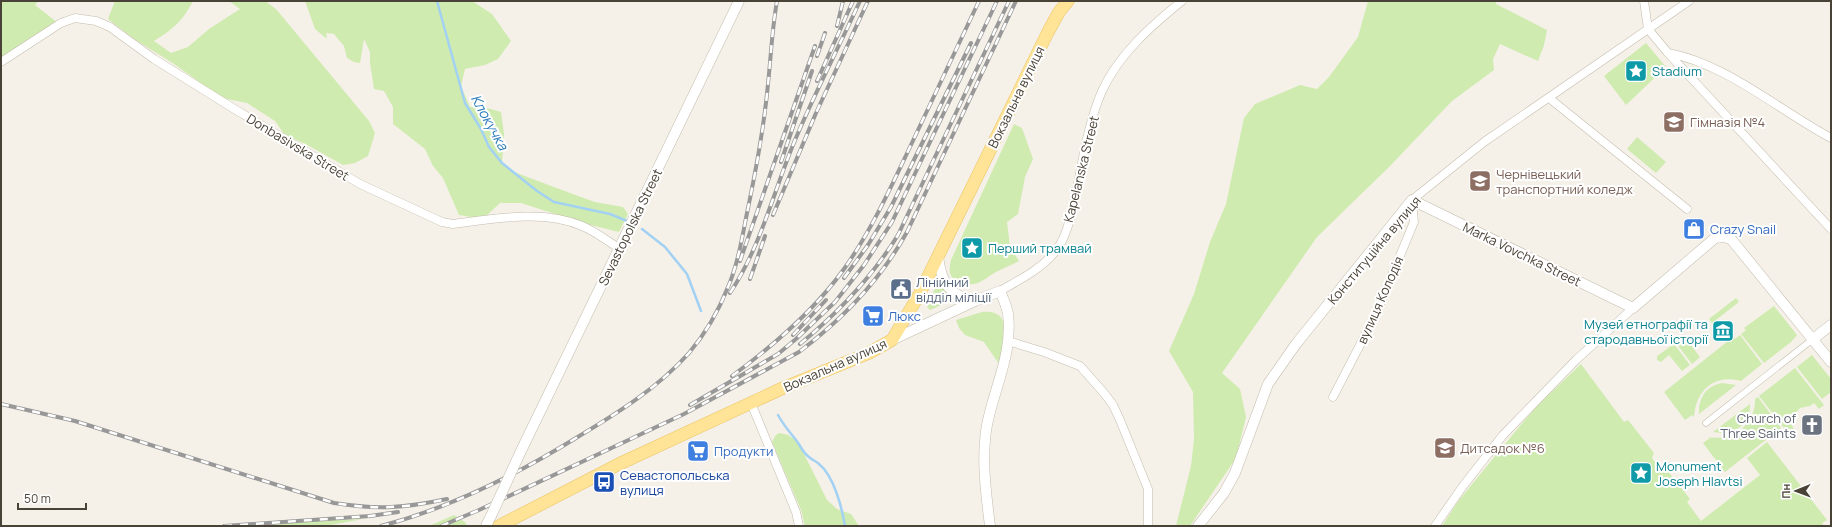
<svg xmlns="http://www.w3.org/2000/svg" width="1832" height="527" font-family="Manrope,sans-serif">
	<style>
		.green { fill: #cfebaf }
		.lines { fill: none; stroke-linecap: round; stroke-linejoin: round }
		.stream { stroke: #a2d1f4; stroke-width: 2.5 }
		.pedestrian-casing { stroke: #c4bcad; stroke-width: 7 }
		.minor-casing { stroke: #c4bcad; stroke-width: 9 }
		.tertiary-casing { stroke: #c4bcad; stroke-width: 11 }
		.primary-casing { stroke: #eac362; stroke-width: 13 }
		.pedestrian { stroke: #fff; stroke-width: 6 }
		.minor { stroke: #fff; stroke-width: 8 }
		.tertiary { stroke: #fff; stroke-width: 10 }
		.primary { stroke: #ffe397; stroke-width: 12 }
		.rail-casing { stroke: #989898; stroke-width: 4 }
		.rail { stroke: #fff; stroke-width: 2.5; stroke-dasharray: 8; stroke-linecap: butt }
		.tertiary-bridge-casing { stroke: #c4bcad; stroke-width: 11; stroke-linecap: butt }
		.tertiary-bridge { stroke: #fff; stroke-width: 10 }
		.labels { text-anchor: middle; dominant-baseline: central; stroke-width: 4; stroke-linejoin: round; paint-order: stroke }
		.culture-label { font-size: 13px; fill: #0d838f; stroke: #fff; text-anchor: start }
		.street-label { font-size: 13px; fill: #494236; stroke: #fff }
		.education-label { font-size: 13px; fill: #785e54; stroke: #fff; text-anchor: start }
		.shop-label { font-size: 13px; fill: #366cbe; stroke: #fff; text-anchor: start }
		.service-label { font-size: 13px; fill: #4e5e75; stroke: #fff; text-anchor: start }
		.worship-label { font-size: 13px; fill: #5b616d; stroke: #fff; text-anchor: end }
		.transit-label { font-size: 13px; fill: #164399; stroke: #fff; text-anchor: start }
		.water-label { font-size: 14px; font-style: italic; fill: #297bbb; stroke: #fff }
	</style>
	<rect width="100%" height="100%" fill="#f5f1e8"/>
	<path class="green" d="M 1,1 L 38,1 L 35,5 L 58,23 L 1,65 Z
		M 115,1 L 193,1 C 182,22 173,29 154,41 L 171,53 L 188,47 L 209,29 L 240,9 L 229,1 L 265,1 L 276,9 L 369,121 L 375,133 L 368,156 L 355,163 L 343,165 L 311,147 L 284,134 L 275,121 L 247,103 L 222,98 L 174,64 L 134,39 L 108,19 Z
		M 305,1 L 472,1 L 492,14 L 511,41 L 498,59 L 485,65 L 465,69 L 461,86 L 470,107 L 487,108 L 501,112 L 504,134 L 502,163 L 514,172 L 578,196 L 595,202 L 623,207 L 628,214 L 619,232 L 583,223 L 521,203 L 500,203 L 483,219 L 459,215 L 443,178 L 433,166 L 425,149 L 393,124 L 393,107 L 384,91 L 374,89 L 370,63 L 370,52 L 364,39 L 360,63 L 354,62 L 347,58 L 344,46 L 334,34 L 326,33 L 327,39 L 315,29 Z
		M 1368,1 L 1496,1 L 1496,4 L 1547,30 L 1544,45 L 1538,61 L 1500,44 L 1493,59 L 1494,70 L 1452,101 L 1389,167 L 1317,237 L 1222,373 L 1240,389 L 1246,417 L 1236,458 L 1190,526 L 1176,526 L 1191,466 L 1194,439 L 1193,392 L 1169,351 L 1194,294 L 1210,242 L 1226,204 L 1244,118 L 1255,104 L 1300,85 L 1317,89 L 1329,77 L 1358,37 Z
		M 1646,43 L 1666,67 L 1626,105 L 1604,76 Z
		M 1014,124 L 1022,128 L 1033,159 L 1025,177 L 1018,214 L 1007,222 L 1010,247 L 1019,261 C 1011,265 1004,268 996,272 C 981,281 976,289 957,281 C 948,277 949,268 951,260 Z
		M 1637,137 L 1666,162 L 1656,173 L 1627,149 Z
		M 941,285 L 952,297 L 951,301 L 930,310 L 927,307 L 936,286 Z
		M 1736,298 L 1739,302 L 1712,323 L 1709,319 Z
		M 1774,306 L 1797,335 L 1791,342 L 1764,363 L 1741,334 L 1746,330 L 1744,328 Z
		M 982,312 C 1016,309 1003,344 999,364 L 984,342 L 965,335 L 959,328 L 956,320 Z
		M 1740,335 L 1762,364 L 1741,381 C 1714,374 1696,390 1694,417 L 1692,415 L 1685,420 L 1664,392 L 1733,337 L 1735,339 Z
		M 1684,336 L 1700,357 L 1692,364 L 1676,343 Z
		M 1674,344 L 1690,365 L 1682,371 L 1669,355 L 1661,362 L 1657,360 L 1657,356 Z
		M 1812,355 L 1831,379 L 1831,392 L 1822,399 L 1797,367 Z
		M 1581,364 L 1624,422 L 1628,420 L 1654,453 L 1652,458 L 1658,466 L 1663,465 L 1690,499 L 1687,502 L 1701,521 L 1760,475 L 1747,458 L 1767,442 L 1827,520 L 1822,523 L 1824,526 L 1442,526 L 1459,500 L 1524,421 L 1537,406 Z
		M 1795,368 L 1824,405 L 1819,409 L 1814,403 L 1810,406 L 1800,408 L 1795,414 L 1796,420 L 1791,424 L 1794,429 L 1788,433 L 1759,396 Z
		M 1722,383 L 1736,385 L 1699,414 C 1698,398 1706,386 1722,383 Z
		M 1758,397 L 1781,428 L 1725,472 L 1703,443 L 1710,438 L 1708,437 C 1732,442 1756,425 1755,399 Z
		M 1750,404 C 1751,425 1733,436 1713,432 Z
		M 779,433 L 788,435 L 798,442 L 827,500 L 837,509 L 851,514 L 859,526 L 805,526 L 801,510 L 772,442 L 775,436 Z
		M 454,515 L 465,522 L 467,526 L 429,526 Z
		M 363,519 L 325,526 L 241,526 L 253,523 Z"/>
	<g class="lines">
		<path class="stream" d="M 437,1 L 465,103 L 481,129 L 489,147 L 502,163 L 537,191 L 554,202 L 610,214 L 627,221
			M 642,229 L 665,247 L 687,274 L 701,311
			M 778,415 C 784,426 789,431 796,440 C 801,446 802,452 809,457 C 812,460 816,461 819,464 C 834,476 842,508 845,526"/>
		<g class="pedestrian-casing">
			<path id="pedestrian" d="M 1706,423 L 1813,339"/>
		</g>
		<g class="minor-casing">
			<path id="minor" d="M 1644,1 L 1648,29 L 1668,53 L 1831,229
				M 1668,53 C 1725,63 1780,111 1831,138
				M 1,62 L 61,23 L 75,18 L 96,21 L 110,27 L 154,59 L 236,110 L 360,184 L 442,222 L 453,224 C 494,219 543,209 582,226 C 595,231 607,241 619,248
				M 1549,98 L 1687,209
				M 1000,291 C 1019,280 1041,269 1054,253 C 1068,237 1071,213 1076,193 C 1083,160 1088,123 1102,91 C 1119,54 1151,26 1182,1
				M 1008,341 L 1044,352 L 1080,366 L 1104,393 L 1113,405 L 1120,420 L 1148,489 L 1148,526
				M 1333,397 L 1375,316 L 1414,222 L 1412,200 L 1484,142 L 1689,1
				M 751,403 L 796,512 L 799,526
				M 1435,526 L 1463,486 L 1503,435 L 1576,360 L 1633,308"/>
		</g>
		<g class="tertiary-casing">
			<path id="tertiary" d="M 938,256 C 941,282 948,295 975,301
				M 1813,339 L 1831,325
				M 892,340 L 975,301 L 1000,291 C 1003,298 1007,307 1008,314 C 1013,354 994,388 987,425 C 981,458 986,493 990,526
				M 520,453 L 739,1
				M 486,526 L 491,516
				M 1198,526 L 1224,493 L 1235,473 L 1268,384 L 1296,344 L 1412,200 L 1633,308 L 1715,238 L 1723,237 L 1731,239 L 1831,362"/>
		</g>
		<g class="primary-casing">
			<path id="primary" d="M 499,526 L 619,464 L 783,388 L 869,353 L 892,340 L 919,295 L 1048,32 L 1059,12 L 1068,1"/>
		</g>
		<use href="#pedestrian" class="pedestrian"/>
		<use href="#minor" class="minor"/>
		<use href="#tertiary" class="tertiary"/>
		<use href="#primary" class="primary"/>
		<g class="rail-casing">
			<path id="rail" d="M 837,26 L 843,1
				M 817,56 L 825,33
				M 817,81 L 853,1
				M 781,162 L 812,71
				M 773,215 L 816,113 L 868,1
				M 740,261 L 815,46
				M 844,278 L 868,245 L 891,207 L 971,43
				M 750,279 L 765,236
				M 730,293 C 760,248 773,194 793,145 C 813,96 838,49 860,1
				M 793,335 L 826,300
				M 800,344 C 838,313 872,277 898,235 L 1009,1
				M 732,376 C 773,346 814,311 844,269 C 871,231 890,189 910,147 C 933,98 956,50 979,1
				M 1,404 L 75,421 L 334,503 C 378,510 405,508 447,499
				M 690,405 L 778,354 L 796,339 L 835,302 L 864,265 L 892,222 L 997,1
				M 224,526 L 370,516 L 398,512
				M 381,526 C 450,508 516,475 576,438 C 616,414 658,388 689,353 C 705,334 719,310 728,287 C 738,264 742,238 747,213 C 756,170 764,128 768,84 C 771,56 772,29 777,1
				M 441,526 L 479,510 L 684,414 L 799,352 C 843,319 881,279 907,232 L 1016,1"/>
		</g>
		<use href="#rail" class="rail"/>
		<g class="tertiary-bridge-casing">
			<path id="tertiary-bridge" d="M 491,516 L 520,453"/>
		</g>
		<use href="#tertiary-bridge" class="tertiary-bridge"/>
	</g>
	<defs>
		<g id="sight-square" transform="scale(1.15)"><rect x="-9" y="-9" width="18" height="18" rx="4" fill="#0f9aa8" stroke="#fff"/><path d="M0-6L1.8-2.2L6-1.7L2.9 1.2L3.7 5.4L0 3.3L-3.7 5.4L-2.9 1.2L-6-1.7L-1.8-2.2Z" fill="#fff"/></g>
		<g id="school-square" transform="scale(1.15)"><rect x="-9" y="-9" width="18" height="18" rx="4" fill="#8d6e63" stroke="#fff"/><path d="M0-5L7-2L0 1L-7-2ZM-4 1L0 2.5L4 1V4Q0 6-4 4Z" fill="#fff"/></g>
		<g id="university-square" transform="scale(1.15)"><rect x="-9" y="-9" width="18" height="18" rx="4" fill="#8d6e63" stroke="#fff"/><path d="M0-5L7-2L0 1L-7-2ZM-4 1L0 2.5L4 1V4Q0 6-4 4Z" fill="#fff"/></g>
		<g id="shop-square" transform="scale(1.15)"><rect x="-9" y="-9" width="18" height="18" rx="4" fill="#3f7fe0" stroke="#fff"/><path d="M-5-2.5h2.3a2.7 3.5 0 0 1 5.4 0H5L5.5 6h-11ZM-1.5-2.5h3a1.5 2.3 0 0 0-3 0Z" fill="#fff"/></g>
		<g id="civic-square" transform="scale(1.15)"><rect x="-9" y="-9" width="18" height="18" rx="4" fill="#5c6f8a" stroke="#fff"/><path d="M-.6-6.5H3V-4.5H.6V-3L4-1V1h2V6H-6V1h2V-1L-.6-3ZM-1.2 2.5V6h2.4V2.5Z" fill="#fff"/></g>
		<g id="supermarket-square" transform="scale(1.15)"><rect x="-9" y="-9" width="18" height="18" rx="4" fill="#3f7fe0" stroke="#fff"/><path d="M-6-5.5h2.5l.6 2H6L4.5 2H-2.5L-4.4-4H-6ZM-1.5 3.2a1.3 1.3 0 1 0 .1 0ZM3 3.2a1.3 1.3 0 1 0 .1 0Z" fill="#fff"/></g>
		<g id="museum-square" transform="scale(1.15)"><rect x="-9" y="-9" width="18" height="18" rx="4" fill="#0f9aa8" stroke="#fff"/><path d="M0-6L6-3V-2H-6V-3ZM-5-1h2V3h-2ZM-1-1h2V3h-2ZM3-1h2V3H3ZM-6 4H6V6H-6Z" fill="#fff"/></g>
		<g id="church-square" transform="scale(1.15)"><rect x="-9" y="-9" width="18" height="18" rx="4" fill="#6b7280" stroke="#fff"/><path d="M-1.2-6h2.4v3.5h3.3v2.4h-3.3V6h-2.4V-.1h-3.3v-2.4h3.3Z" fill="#fff"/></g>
		<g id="bus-square" transform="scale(1.15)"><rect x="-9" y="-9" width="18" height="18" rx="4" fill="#1a4fb4" stroke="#fff"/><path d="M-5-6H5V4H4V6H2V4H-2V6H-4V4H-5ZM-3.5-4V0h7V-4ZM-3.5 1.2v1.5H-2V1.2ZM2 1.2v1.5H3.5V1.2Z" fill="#fff"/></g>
	</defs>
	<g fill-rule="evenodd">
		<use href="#sight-square" x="1636" y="71"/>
		<use href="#school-square" x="1674" y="122"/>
		<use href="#university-square" x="1480" y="181"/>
		<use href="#shop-square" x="1694" y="229"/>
		<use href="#sight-square" x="972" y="248"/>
		<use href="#civic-square" x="901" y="289"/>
		<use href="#supermarket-square" x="873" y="316"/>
		<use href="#museum-square" x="1723" y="331"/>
		<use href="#church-square" x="1812" y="425"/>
		<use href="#school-square" x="1445" y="448"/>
		<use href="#supermarket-square" x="698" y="451"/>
		<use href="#sight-square" x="1641" y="473"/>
		<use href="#bus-square" x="604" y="482"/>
	</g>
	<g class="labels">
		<g class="culture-label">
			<text x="1652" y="71">Stadium</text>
			<text x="988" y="248">Перший трамвай</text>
			<text x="1708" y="324" text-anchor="end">Музей етнографії та<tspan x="1708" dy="15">стародавньої історії</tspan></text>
			<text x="1656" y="466">Monument<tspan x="1656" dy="15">Joseph Hlavtsi</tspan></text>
		</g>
		<g class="street-label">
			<text transform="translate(1016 97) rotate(-64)">Вокзальна вулиця</text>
			<text transform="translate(298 147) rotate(31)">Donbasivska Street</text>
			<text transform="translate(1081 169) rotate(-76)">Kapelanska Street</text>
			<text transform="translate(630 227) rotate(-64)">Sevastopolska Street</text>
			<text transform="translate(1374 250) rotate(-50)">Конституційна вулиця</text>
			<text transform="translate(1522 254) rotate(26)">Marka Vovchka Street</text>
			<text transform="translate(1380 300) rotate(-66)">вулиця Колодія</text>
			<text transform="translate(835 365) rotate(-24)">Вокзальна вулиця</text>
		</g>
		<g class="education-label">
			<text x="1690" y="122">Гімназія №4</text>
			<text x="1496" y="174">Чернівецький<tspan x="1496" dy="15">транспортний коледж</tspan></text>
			<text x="1460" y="448">Дитсадок №6</text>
		</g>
		<g class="shop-label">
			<text x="1710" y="229">Crazy Snail</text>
			<text x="888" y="316">Люкс</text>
			<text x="714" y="451">Продукти</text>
		</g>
		<g class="service-label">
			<text x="916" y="282">Лінійний<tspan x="916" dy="15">відділ міліції</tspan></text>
		</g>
		<g class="worship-label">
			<text x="1796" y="418">Church of<tspan x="1796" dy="15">Three Saints</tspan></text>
		</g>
		<g class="transit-label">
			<text x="620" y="475">Севастопольська<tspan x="620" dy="15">вулиця</tspan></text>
		</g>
		<g class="water-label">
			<text transform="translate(490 122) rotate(61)">Клокучка</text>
		</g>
	</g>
	<rect width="1832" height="527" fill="none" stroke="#494236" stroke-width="4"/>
	<g transform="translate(1796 491) rotate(269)" stroke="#ffffff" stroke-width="3" paint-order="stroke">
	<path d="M0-3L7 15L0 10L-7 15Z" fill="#494236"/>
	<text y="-6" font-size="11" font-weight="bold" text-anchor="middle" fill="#494236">Пн</text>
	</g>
	<path d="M18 503v6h68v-6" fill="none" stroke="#494236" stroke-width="2"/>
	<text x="24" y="503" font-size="12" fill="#494236" stroke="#ffffff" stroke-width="3" paint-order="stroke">50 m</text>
</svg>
